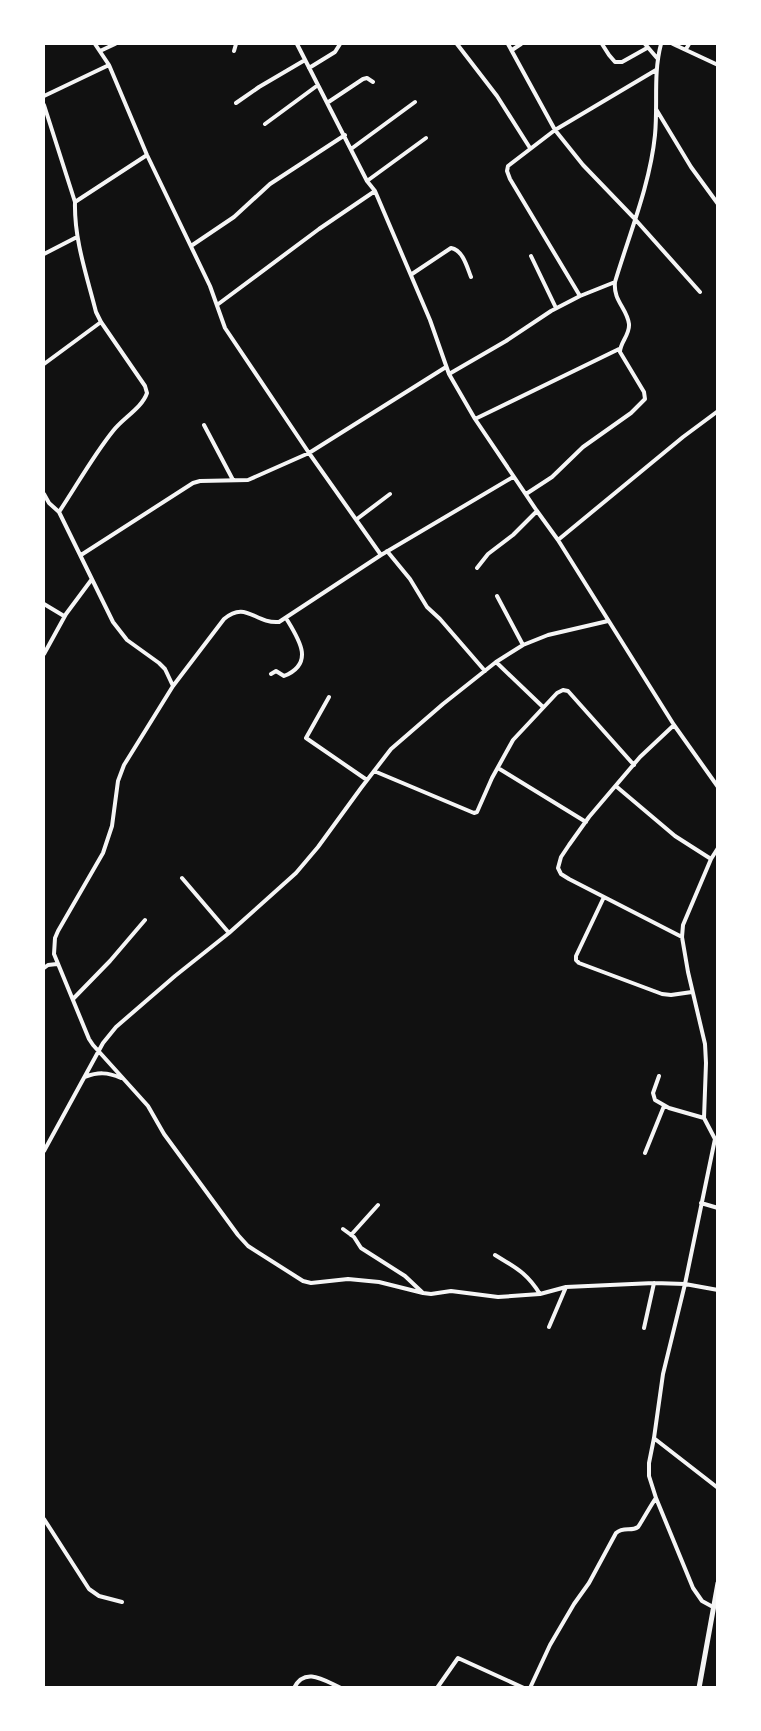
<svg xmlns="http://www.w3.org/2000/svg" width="761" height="1731" font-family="Figtree,sans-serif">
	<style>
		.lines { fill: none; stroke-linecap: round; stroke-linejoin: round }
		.minor { stroke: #f5f5f5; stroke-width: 4 }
		.primary { stroke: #f5f5f5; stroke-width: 5 }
	</style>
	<rect width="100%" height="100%" fill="#111"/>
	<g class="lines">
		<path class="minor" d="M 95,44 L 109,65 L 147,155 L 210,286 L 225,328 L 309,453 L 381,555
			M 297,44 L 367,181 L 375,191 L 430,320 L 449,374 L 475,419 L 537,511 L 558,540 L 674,725 L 718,787
			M 457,44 L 497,96 L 530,148
			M 508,44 L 555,130 L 583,165 L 634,218 L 700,292
			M 602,44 L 609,55 L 615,62 L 622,62 L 647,48
			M 645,44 L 657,58
			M 673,44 L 718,65
			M 686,49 L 689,44
			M 512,50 L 521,44
			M 100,51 L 115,44
			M 234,51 L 236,44
			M 309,68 L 335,52 L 340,44
			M 44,96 L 109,65
			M 236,103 L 259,87 L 305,60
			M 327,103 L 363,79 L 367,78 L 373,82
			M 44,105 L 75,202 C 74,240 87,276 96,312 L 101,322 L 145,386 L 147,393 C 142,408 123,418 113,431 C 93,456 77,485 59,512
			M 656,109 L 691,167 L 718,204
			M 265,124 L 318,85
			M 351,149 L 415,102
			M 367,181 L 426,138
			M 75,202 L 147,155
			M 191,246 L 234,217 L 270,184 L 345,135
			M 44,254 L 77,237
			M 531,256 L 556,308
			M 412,274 L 451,248 C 463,250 467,267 471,277
			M 580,296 L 510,179 L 507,171 L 508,166 L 555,130 L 656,70
			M 217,305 L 319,229 L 375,191
			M 44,364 L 101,322
			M 449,374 L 506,341 L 551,311 L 580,296 L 615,282
			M 475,419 L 619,349
			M 204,425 L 233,480
			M 513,477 L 381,555 L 279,622 C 255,624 246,600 224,619 L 173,686 L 124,765 L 118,781 L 112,826 L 103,853 L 58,931 L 55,938 L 54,954 L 89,1039 L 93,1045 L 148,1106 L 164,1134 L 238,1235 L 248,1246 L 303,1281 L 311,1283 L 348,1279 L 379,1282 L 423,1293 L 431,1294 L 451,1291 L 498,1297 L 540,1294 L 566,1287 L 654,1283 L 685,1284 L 718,1290
			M 44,494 L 49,503 L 59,512 L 113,622 L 127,640 L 159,663 L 165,669 L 173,686
			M 526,494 L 552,477 L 583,447 L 631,413 L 645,399 L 644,392 L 620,352 C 620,342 630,335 629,324 C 627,308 613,301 615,282 C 629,235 650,185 655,135 C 658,104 653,74 661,44
			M 357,519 L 390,494
			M 558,540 L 683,437 L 718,411
			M 387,551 L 410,579 L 427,607 L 440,619 L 485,671
			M 81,555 L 193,483 L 200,481 L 248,480 L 309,453 L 446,367
			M 477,568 L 488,554 L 513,535 L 537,511
			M 497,596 L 523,645
			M 44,604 L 64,616
			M 44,654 L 66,614 L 92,579
			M 496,662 L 543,707
			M 271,674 L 276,671 L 284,676 C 316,663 298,638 286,618
			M 329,697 L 306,738 L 367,780
			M 674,725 L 640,757 L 589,817 L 569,845 L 561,857 L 558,868 L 561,874 L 569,879 L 682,937
			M 498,768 L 586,822
			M 374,771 L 474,813 L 477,812 L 492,778 L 513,740 L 557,693 L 563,690 L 568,691 L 634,765
			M 617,787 L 675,836 L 711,859
			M 182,878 L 229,933
			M 604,897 L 576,956 L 576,960 L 579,963 L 662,994 L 671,995 L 692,992
			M 44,968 L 48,965 L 57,964
			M 73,999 L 110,961 L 145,920
			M 659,1076 L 653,1093 L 655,1100 L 669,1108 L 704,1118
			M 85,1077 C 98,1072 107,1072 121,1078
			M 44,1151 L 103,1043 L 116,1027 L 175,976 L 229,933 L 296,873 L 318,847 L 361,788 L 391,749 L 443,704 L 496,662 L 523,645 L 548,635 L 608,621
			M 645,1153 L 664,1106
			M 701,1203 L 718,1208
			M 343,1229 L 354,1237 L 361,1248 L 405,1276 L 423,1293
			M 351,1235 L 378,1205
			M 495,1255 C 516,1268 526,1272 540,1294
			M 549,1327 L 566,1287
			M 644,1328 L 654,1283
			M 655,1439 L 718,1488
			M 44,1519 L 89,1589 L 99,1596 L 122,1602
			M 713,1607 L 702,1601 L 693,1588 L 656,1498 L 649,1476 L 649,1463 L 654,1438 L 663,1374 L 685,1284 L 715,1139 L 704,1118 L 706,1063 L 705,1044 L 688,972 L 682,937 L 683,925 L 711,859 L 718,848
			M 294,1688 C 305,1666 325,1681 341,1688
			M 437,1688 L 458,1658 L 524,1688
			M 530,1688 L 550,1645 L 574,1604 L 589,1583 L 616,1533 C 624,1526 631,1532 638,1527 C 640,1525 652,1503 656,1498"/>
		<path class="primary" d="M 699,1688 L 718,1583"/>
	</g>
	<rect width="761" height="1731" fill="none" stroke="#ffffff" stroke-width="90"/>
</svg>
